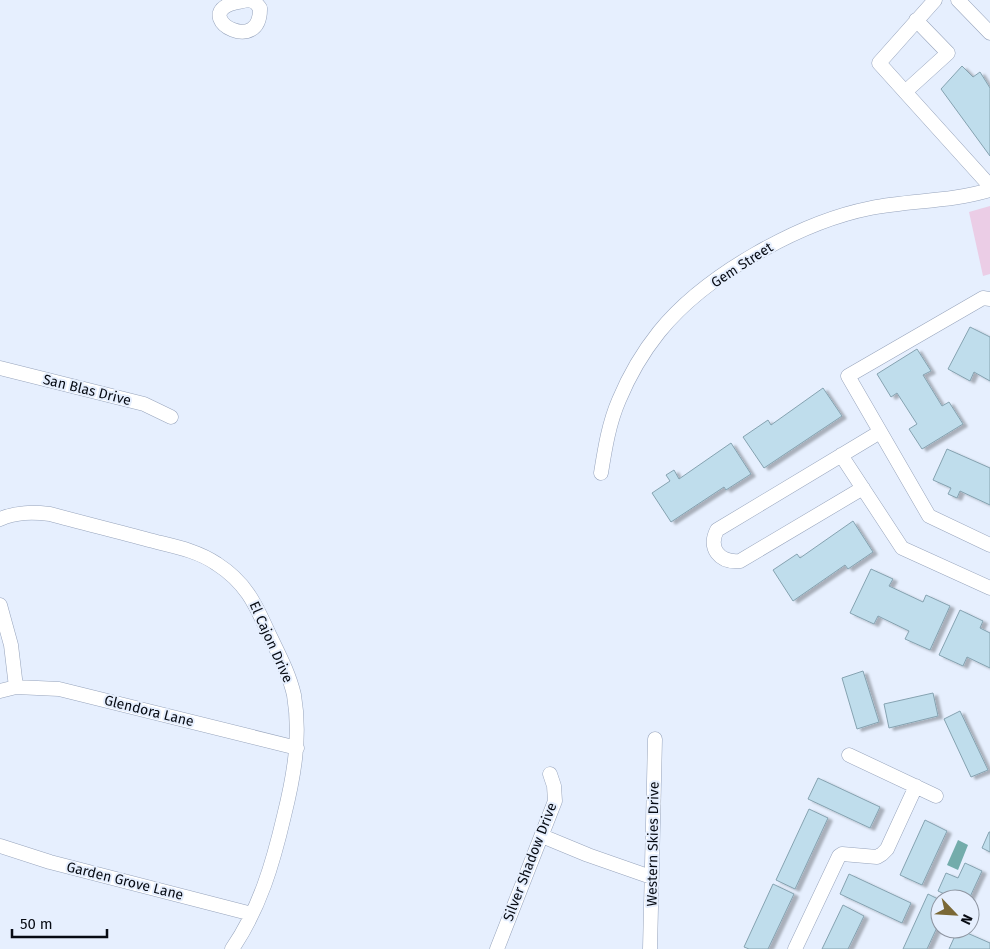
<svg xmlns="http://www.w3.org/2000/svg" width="990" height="949" font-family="'Fira Sans',sans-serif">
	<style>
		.green { fill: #ebcde6 }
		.water { fill: #73acab }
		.building { fill: #bfddec; stroke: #85a2b0; filter: url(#shadow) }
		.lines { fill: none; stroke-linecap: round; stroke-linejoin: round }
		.minor-casing { stroke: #97a4bc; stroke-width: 15 }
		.minor { stroke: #fff; stroke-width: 14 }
		.labels { text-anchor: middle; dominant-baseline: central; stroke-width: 4; stroke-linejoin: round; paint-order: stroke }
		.street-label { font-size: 14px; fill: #070b13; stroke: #e6effe }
	</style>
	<defs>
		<filter id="shadow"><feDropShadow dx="4.5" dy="2.5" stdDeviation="1" flood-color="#0004"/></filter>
	</defs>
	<rect width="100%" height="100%" fill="#e6effe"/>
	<path class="green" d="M 990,206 L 990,274 L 983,276 L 969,212 Z"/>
	<path class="water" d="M 958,840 L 968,845 L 958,870 L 947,865 Z"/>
	<path class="building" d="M 962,66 L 973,77 L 980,72 L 990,88 L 990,156 L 941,89 Z
		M 970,327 L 990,337 L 990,381 L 974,372 L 970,381 L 948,369 Z
		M 917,349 L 931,371 L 923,375 L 942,406 L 949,402 L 963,424 L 922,449 L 909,429 L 917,424 L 897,393 L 891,397 L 877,374 Z
		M 823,388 L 842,416 L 764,468 L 743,437 L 768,420 L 771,425 Z
		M 731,443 L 751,474 L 726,490 L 724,487 L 671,522 L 652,493 L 670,481 L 666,475 L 674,470 L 679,479 Z
		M 947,449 L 990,468 L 990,505 L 960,491 L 957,498 L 948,494 L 951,488 L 933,480 Z
		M 853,521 L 873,552 L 848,569 L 845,565 L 793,601 L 773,570 L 797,554 L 800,558 Z
		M 871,569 L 893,579 L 889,586 L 923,602 L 926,595 L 950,606 L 930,650 L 905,639 L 909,631 L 878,616 L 874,624 L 850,613 Z
		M 960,610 L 983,621 L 980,628 L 990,633 L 990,668 L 967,657 L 963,666 L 939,655 Z
		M 863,671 L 879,722 L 857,729 L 842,678 Z
		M 933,693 L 938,716 L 889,728 L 884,704 Z
		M 960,711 L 988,770 L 971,777 L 944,719 Z
		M 818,778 L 880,807 L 870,828 L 808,799 Z
		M 809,809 L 828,818 L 795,889 L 776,880 Z
		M 925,820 L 947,831 L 922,885 L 900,875 Z
		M 989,832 L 990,832 L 990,852 L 982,848 Z
		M 965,863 L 982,871 L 969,899 L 955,899 L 938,891 L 946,873 L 958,878 Z
		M 849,874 L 911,903 L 902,923 L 840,894 Z
		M 773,884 L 794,894 L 768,949 L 749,949 L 744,947 Z
		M 928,894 L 940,900 L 940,921 L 927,949 L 903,949 Z
		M 843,905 L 864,916 L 848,949 L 822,949 Z
		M 958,929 L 990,943 L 990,949 L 949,949 Z"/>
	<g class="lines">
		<g class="minor-casing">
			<path id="minor" d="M 247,0 C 241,2 233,2 228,5 C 197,20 261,55 260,8 L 255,2 L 249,0
				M 935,0 L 879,63 L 990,186
				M 958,0 L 990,33
				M 905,92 L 948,53 L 916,20
				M 990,299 L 983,298 L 848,376 L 929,516 L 990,545
				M 0,368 L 144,404 L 171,417
				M 841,455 L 902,548 L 990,588
				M 601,473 C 605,448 609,423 619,400 C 629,376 643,352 659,332 C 705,275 800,222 871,208 C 911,200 950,202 990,190
				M 863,488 L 740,561 C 719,563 708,548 717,530 L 880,432
				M 0,519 C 17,512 32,512 50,514 C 83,523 116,531 149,540 C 172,546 197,550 217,564 C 245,582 255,603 268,632 C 278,653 289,673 294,695 C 301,736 294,776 284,816 C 273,863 260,908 232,949
				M 0,605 L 11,645 L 16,687
				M 0,691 L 16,687 L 59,689 L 297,748
				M 849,755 L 936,796
				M 542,836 L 588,855 L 651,877
				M 0,846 L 50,862 L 252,914
				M 497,949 L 555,801 L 554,786 L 550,774
				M 650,949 L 655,739
				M 795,949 L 839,856 L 842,854 L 877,857 L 882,854 L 887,849 L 916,786"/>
		</g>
		<use href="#minor" class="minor"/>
	</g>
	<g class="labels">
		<g class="street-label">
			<text transform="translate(742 265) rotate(-33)">Gem Street</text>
			<text transform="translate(87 390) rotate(14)">San Blas Drive</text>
			<text transform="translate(271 642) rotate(66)">El Cajon Drive</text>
			<text transform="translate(149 711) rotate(14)">Glendora Lane</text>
			<text transform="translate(653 844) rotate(-89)">Western Skies Drive</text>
			<text transform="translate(530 862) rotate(-69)">Silver Shadow Drive</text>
			<text transform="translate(125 881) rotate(14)">Garden Grove Lane</text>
		</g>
	</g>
	<g transform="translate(955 914) rotate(115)"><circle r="24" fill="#e6effe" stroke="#8d94a0"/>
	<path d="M0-4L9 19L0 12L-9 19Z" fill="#7a6836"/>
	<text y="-8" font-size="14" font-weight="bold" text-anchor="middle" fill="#070b13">N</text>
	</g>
	<path d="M12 929v8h95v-8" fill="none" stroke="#070b13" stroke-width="2.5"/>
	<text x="20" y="929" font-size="15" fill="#070b13" stroke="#e6effe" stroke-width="4" paint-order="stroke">50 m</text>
</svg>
